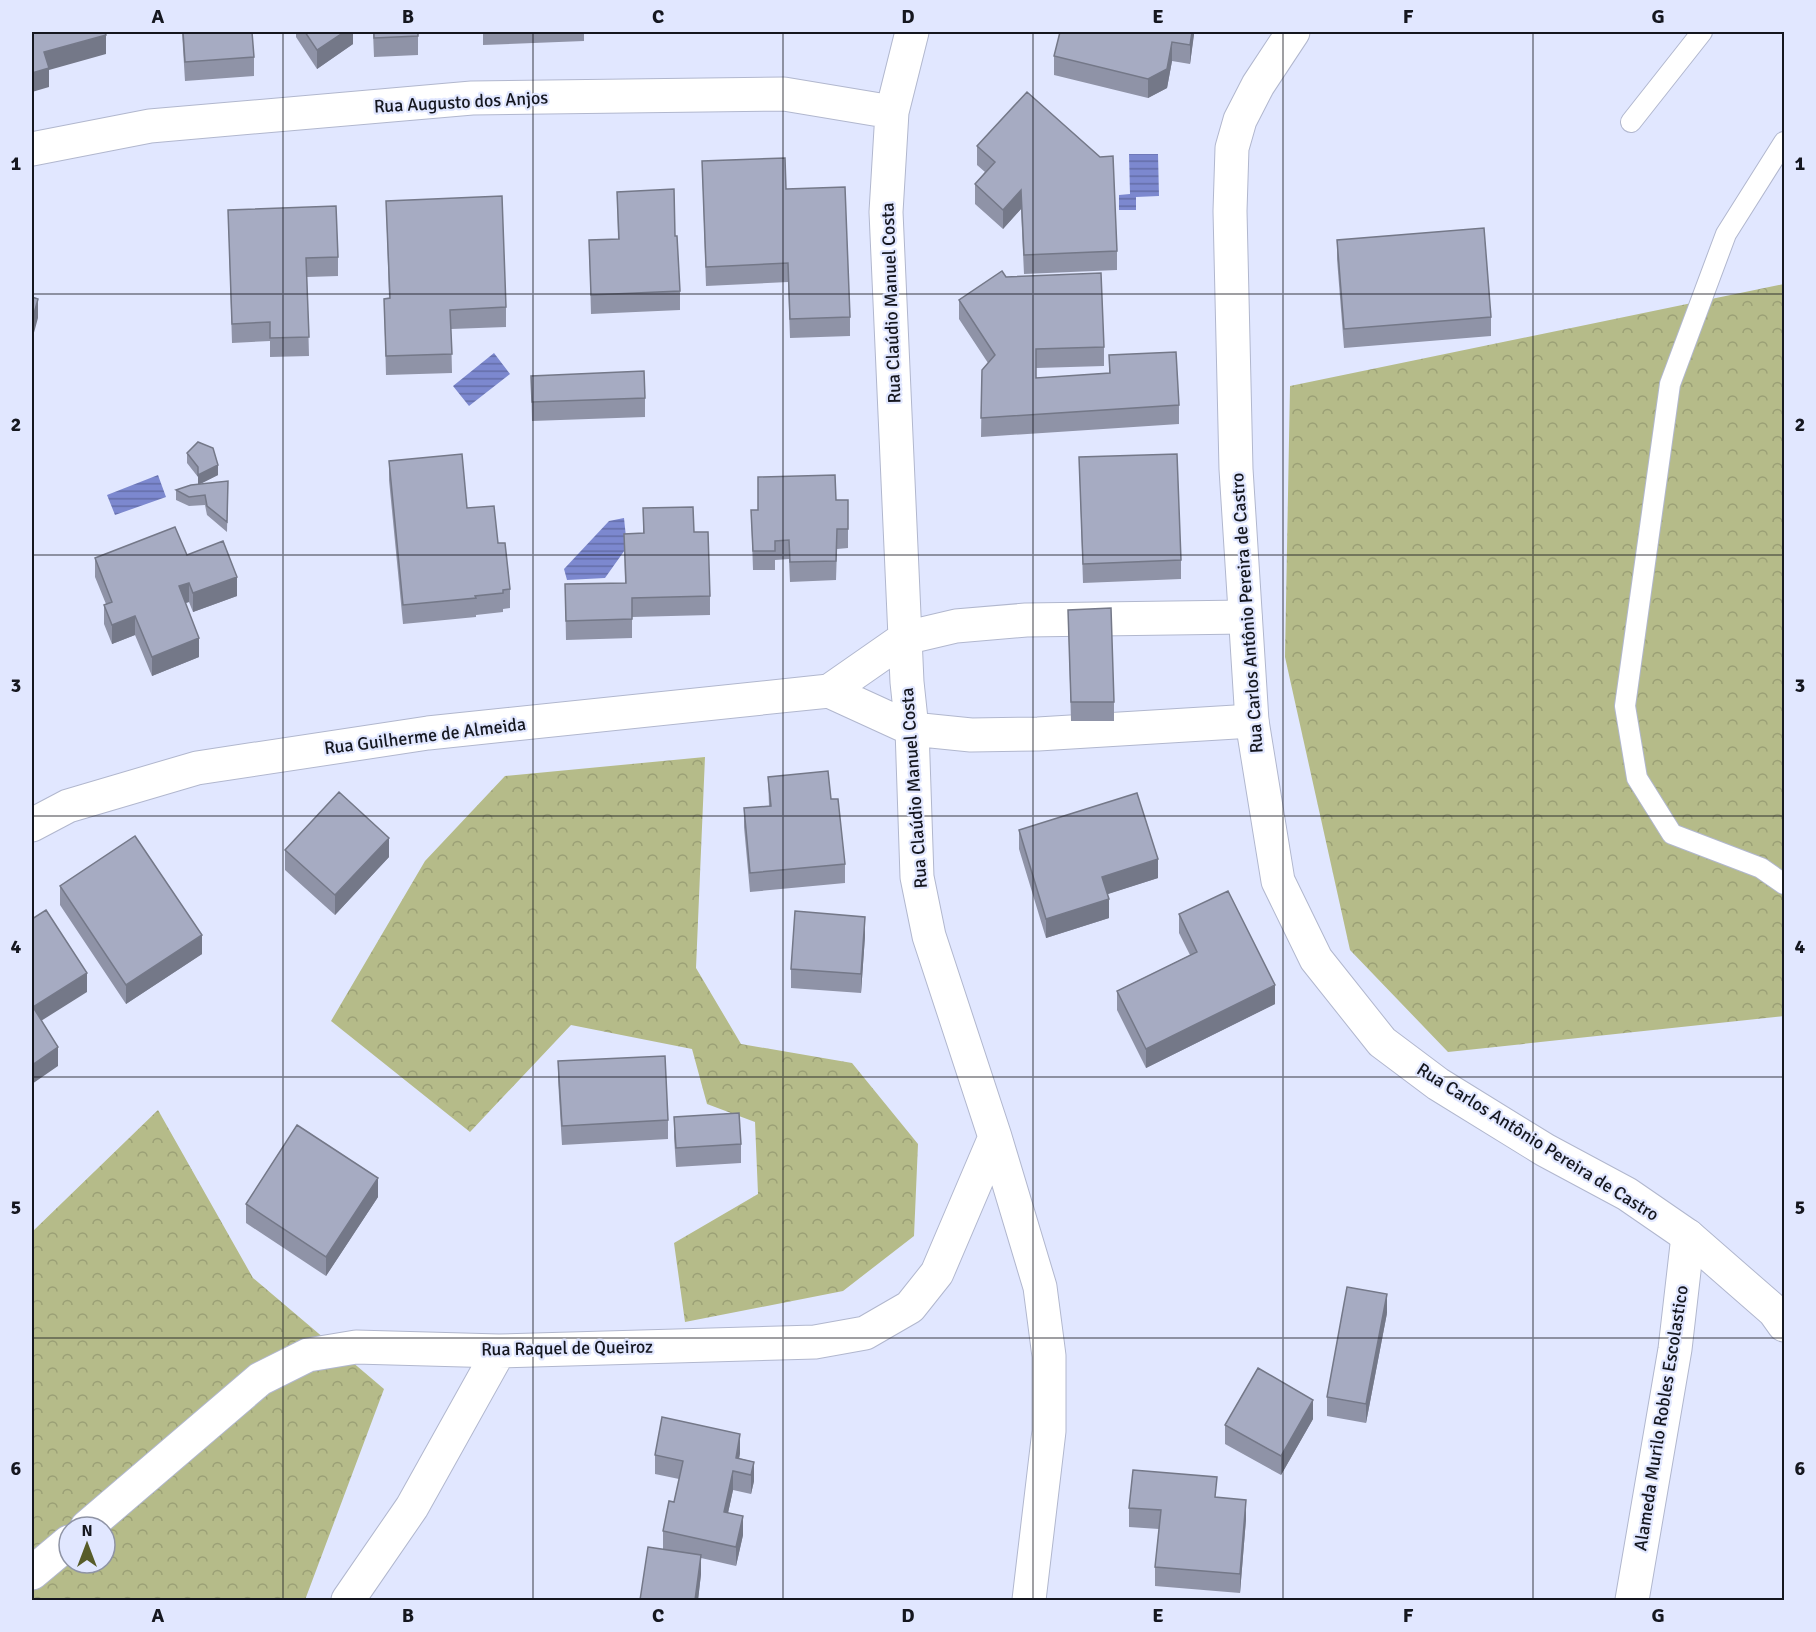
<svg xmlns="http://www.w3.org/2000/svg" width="1816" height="1632" font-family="Signika,sans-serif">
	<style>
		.forest { fill: url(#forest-crowns); fill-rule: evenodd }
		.water { fill: url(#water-rules) }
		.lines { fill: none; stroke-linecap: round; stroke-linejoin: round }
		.service-casing { stroke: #b1b7ce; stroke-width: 22 }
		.minor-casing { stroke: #b1b7ce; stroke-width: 35 }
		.tertiary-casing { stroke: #b1b7ce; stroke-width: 35 }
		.service { stroke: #fff; stroke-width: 20 }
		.minor { stroke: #fff; stroke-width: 33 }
		.tertiary { stroke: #fff; stroke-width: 33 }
		.wall { fill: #8f93a7 }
		.shaded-wall { fill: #747888 }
		.building { fill: #a6abc2; stroke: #747888; stroke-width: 1.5 }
		.grid { fill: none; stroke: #15171f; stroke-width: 1.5; stroke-opacity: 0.55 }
		.labels { text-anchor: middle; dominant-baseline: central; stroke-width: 4.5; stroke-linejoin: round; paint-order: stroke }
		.street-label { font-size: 18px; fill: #15171f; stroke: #e1e7ff }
		.neatline { fill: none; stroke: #15171f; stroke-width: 2 }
		.grid-label { font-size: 20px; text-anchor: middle; font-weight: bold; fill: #15171f }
	</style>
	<defs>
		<pattern id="forest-crowns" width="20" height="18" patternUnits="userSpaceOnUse" patternTransform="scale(1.5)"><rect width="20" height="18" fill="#b5bb89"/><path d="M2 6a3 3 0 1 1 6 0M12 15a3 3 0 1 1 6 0" fill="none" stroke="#9ba076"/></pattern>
		<pattern id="water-rules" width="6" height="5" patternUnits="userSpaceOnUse" patternTransform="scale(1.5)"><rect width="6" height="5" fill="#7c88cf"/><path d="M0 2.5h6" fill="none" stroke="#646ea7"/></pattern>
	</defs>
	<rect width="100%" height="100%" fill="#e1e7ff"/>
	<path class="forest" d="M 1784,284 L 1784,1016 L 1448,1052 L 1350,950 L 1285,657 L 1290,386 Z
		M 705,757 L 696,968 L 741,1044 L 852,1063 L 918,1144 L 914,1236 L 843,1291 L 685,1322 L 674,1243 L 758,1194 L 755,1122 L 707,1104 L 692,1049 L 571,1025 L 470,1132 L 331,1021 L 425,861 L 505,776 Z
		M 158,1110 L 253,1278 L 384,1389 L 305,1600 L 32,1600 L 32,1232 ZM 69,1527 L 105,1527 L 105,1563 L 69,1563 Z"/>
	<path class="water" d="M 1129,154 L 1158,154 L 1159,196 L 1136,197 L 1136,210 L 1119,210 L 1119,195 L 1130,194 Z
		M 494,353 L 510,374 L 469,406 L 453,386 Z
		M 158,475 L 166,497 L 115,515 L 107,495 Z
		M 624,518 L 627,547 L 605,578 L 567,580 L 564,569 L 609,521 Z"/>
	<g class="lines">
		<g class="service-casing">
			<path id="service" d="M 1631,122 L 1702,32
				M 1784,142 L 1726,234 L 1670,384 L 1625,706 L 1637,778 L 1672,834 L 1761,868 L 1784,884"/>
		</g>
		<g class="minor-casing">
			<path id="minor" d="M 912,32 L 892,112 L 886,212 L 907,682 L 912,729 L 917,877 L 929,936 L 995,1137 L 1040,1287 L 1049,1356 L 1049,1431 L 1029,1600
				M 32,149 L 150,126 L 472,98 L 784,94 L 892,112
				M 829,691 L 912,729 L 971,735 L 1038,734 L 1252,721
				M 32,825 L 68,806 L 197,768 L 428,733 L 829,691 L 905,638 L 956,626 L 1026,620 L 1245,617
				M 87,1527 L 260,1379 L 308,1355 L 356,1347 L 499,1351 L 815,1342 L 865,1333 L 910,1307 L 937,1273 L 995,1137
				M 32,1573 L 69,1542
				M 348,1600 L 412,1507 L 499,1351
				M 1632,1600 L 1675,1349 L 1688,1236"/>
		</g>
		<g class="tertiary-casing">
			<path id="tertiary" d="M 1293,32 L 1258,85 L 1240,120 L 1232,148 L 1230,211 L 1236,469 L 1252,721 L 1278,881 L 1316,959 L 1382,1042 L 1438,1084 L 1545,1150 L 1627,1194 L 1688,1236 L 1774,1311 L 1784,1325"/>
		</g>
		<use href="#service" class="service"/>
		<use href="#minor" class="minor"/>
		<use href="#tertiary" class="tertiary"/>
	</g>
	<path class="wall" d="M 182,32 L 252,32 L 254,57 L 254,76 L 185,81 Z
		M 296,32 L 353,32 L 353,44 L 317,69 L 296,37 Z
		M 373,32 L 418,32 L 418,55 L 374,57 Z
		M 483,32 L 584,32 L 584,41 L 483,45 Z
		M 1194,32 L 1190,64 L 1172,61 L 1167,88 L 1148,98 L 1054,75 L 1054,56 Z
		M 977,146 L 1117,251 L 1117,270 L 1024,274 L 1021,209 L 1003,229 L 975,204 L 975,184 L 985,172 L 977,165 Z
		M 702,161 L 786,189 L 850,317 L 850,336 L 790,338 L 788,282 L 706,286 Z
		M 617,192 L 680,291 L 680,310 L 591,314 L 589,240 L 618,239 Z
		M 386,201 L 506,307 L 506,327 L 451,329 L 452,373 L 386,375 L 384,299 L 389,298 Z
		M 228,210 L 338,257 L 338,276 L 307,277 L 309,356 L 270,357 L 270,341 L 232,343 Z
		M 1337,240 L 1491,317 L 1491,336 L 1344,348 L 1337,259 Z
		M 1006,277 L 1104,347 L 1104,366 L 1036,368 L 1036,378 L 1109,373 L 1109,355 L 1179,405 L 1179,424 L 981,437 L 982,370 L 988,363 L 959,319 L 959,300 Z
		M 531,376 L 645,398 L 645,417 L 532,421 Z
		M 187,453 L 218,475 L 198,485 L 198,477 L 187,463 Z
		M 1079,457 L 1181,560 L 1181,579 L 1083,583 Z
		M 389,461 L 467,508 L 498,543 L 510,589 L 510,608 L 503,609 L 503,612 L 476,615 L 476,617 L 403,624 L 389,480 Z
		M 228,481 L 227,532 L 207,515 L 205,505 L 189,506 L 176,500 L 176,490 Z
		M 836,500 L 848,529 L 848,548 L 837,549 L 836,580 L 790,582 L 789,559 L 775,560 L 775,570 L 753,570 L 751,510 L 758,510 Z
		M 643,508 L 710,596 L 710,615 L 632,617 L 632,638 L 566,640 L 565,584 L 625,583 L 624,534 L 643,533 Z
		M 187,555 L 237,596 L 193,612 L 189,602 L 185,603 L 199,657 L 152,676 L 135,635 L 112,644 L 104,624 L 104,605 L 106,604 L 95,577 L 95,558 Z
		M 1068,610 L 1114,702 L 1114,721 L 1071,721 Z
		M 768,777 L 831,799 L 845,864 L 845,883 L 750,892 L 744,827 L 744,808 L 769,806 Z
		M 1019,830 L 1158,878 L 1107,894 L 1109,918 L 1046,938 L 1019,849 Z
		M 285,850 L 389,857 L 335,915 L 285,870 Z
		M 60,886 L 202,954 L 126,1004 L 60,905 Z
		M 1179,914 L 1275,1004 L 1146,1068 L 1117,1010 L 1117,991 L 1190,955 L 1179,933 Z
		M 865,936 L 861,993 L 791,988 L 791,969 Z
		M 558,1061 L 668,1120 L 668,1139 L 562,1145 L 558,1080 Z
		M 674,1117 L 741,1144 L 741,1163 L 676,1167 L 674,1137 Z
		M 378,1197 L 326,1276 L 246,1223 L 246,1204 Z
		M 1387,1313 L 1366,1423 L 1327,1416 L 1327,1397 Z
		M 1313,1419 L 1281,1475 L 1225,1444 L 1225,1425 Z
		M 740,1453 L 739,1458 L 754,1462 L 754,1481 L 751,1494 L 733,1490 L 728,1513 L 743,1535 L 736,1566 L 701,1558 L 701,1574 L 698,1600 L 640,1600 L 663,1550 L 663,1531 L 674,1502 L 679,1479 L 655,1474 L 655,1455 Z
		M 1217,1497 L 1246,1519 L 1240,1593 L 1155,1586 L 1155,1567 L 1159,1529 L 1129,1527 L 1129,1508 Z"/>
	<path class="shaded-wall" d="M 344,32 L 353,32 L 353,44 L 317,69 L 317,50 Z
		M 1192,32 L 1194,32 L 1194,35 L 1190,64 L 1190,45 Z
		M 106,35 L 106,54 L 49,70 L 49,87 L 32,92 L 32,73 L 44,52 Z
		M 1172,42 L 1172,61 L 1167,88 L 1148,98 L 1148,79 Z
		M 1021,190 L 1021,209 L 1003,229 L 1003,210 Z
		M 38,299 L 38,318 L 32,340 L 32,321 Z
		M 218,465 L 218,475 L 198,485 L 198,475 Z
		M 237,577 L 237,596 L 193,612 L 193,593 Z
		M 189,583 L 189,602 L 179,605 L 179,586 Z
		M 135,616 L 135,635 L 112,644 L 112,625 Z
		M 199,638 L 199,657 L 152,676 L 152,657 Z
		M 389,838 L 389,857 L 335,915 L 335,895 Z
		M 1158,859 L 1158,878 L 1102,896 L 1102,877 Z
		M 1109,899 L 1109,918 L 1046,938 L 1046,919 Z
		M 865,917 L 865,936 L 861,993 L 861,974 Z
		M 202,935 L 202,954 L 126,1004 L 126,985 Z
		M 87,973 L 87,992 L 33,1026 L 33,1007 Z
		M 1275,985 L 1275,1004 L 1146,1068 L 1146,1049 Z
		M 58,1047 L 58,1066 L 32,1084 L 32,1065 Z
		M 378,1178 L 378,1197 L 326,1276 L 326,1257 Z
		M 1387,1294 L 1387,1313 L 1366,1423 L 1366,1404 Z
		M 1313,1400 L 1313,1419 L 1281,1475 L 1281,1456 Z
		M 740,1434 L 740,1453 L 737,1472 L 736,1458 Z
		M 754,1462 L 754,1481 L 751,1494 L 751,1475 Z
		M 733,1471 L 733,1490 L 724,1531 L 724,1512 Z
		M 1246,1500 L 1246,1519 L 1240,1593 L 1240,1574 Z
		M 743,1516 L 743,1535 L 736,1566 L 736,1547 Z
		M 701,1555 L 701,1574 L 698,1600 L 695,1600 Z"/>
	<path class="building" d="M 32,32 L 105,32 L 106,35 L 44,52 L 49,68 L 32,73 Z
		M 183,32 L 252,32 L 254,57 L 185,62 Z
		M 305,32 L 344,32 L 317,50 Z
		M 374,32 L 418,32 L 418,36 L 374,38 Z
		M 1060,32 L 1192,32 L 1190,45 L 1172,42 L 1167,69 L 1148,79 L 1054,56 Z
		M 1027,92 L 1100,157 L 1113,156 L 1117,251 L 1024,255 L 1021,190 L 1003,210 L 975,184 L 995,162 L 977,146 Z
		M 785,158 L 786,189 L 845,187 L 850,317 L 790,319 L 788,263 L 706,267 L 702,161 Z
		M 674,189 L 675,236 L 677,236 L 680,291 L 591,295 L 589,240 L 619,239 L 617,192 Z
		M 502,196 L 506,307 L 450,310 L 452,354 L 386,356 L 384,299 L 390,298 L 386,201 Z
		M 336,206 L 338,257 L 306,258 L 309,337 L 270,338 L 270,322 L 232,324 L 228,210 Z
		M 1484,228 L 1491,317 L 1344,329 L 1337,240 Z
		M 1002,271 L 1006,277 L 1101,273 L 1104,347 L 1036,349 L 1036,378 L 1110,373 L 1109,355 L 1176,352 L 1179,405 L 981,418 L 982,370 L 995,355 L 959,300 Z
		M 32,297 L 38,299 L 32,321 Z
		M 644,371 L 645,398 L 532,402 L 531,376 Z
		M 198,442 L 213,448 L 218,465 L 198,475 L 198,467 L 187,453 Z
		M 462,454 L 467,508 L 494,506 L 498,543 L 505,543 L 510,589 L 503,590 L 503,593 L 475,596 L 476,598 L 403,605 L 389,461 Z
		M 1177,454 L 1181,560 L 1083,564 L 1079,457 Z
		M 835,475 L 836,500 L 848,500 L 848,529 L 837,529 L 836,561 L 790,562 L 789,540 L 775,541 L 775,551 L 753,551 L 751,510 L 758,510 L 758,477 Z
		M 228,481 L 227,522 L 207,506 L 205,495 L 189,497 L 176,490 L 191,485 Z
		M 693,507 L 694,532 L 708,532 L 710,596 L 632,598 L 632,619 L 566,621 L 565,584 L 626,583 L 624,534 L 644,533 L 643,508 Z
		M 175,527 L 187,555 L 223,541 L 237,577 L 193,593 L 189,583 L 179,586 L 199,638 L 152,657 L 135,616 L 112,625 L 104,605 L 112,602 L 95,558 Z
		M 1111,608 L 1114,702 L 1071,702 L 1068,610 Z
		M 828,771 L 831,799 L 838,799 L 845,864 L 750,873 L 744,808 L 771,806 L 768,777 Z
		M 339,792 L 389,838 L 335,895 L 285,850 Z
		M 1137,793 L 1158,859 L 1102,877 L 1109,899 L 1046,919 L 1019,830 Z
		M 135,836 L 202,935 L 126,985 L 60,886 Z
		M 1228,891 L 1275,985 L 1146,1049 L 1117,991 L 1197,952 L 1179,914 Z
		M 46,910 L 87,973 L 33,1007 L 58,1047 L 32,1065 L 32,919 Z
		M 795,911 L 865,917 L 861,974 L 791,969 Z
		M 665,1056 L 668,1120 L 562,1126 L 558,1061 Z
		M 739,1113 L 741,1144 L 676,1148 L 674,1117 Z
		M 297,1125 L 378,1178 L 326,1257 L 246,1204 Z
		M 1347,1287 L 1387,1294 L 1366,1404 L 1327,1397 Z
		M 1258,1368 L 1313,1400 L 1281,1456 L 1225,1425 Z
		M 662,1417 L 740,1434 L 736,1458 L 754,1462 L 751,1475 L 733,1471 L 724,1512 L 743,1516 L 736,1547 L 663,1531 L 669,1501 L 674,1502 L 683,1461 L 655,1455 Z
		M 1133,1470 L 1217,1477 L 1215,1497 L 1246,1500 L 1240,1574 L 1155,1567 L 1161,1510 L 1129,1508 Z
		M 648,1547 L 701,1555 L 695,1600 L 640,1600 Z"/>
	<path class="grid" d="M 283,32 L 283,1600M 533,32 L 533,1600M 783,32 L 783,1600M 1033,32 L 1033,1600M 1283,32 L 1283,1600M 1533,32 L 1533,1600M 32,294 L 1784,294M 32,555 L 1784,555M 32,816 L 1784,816M 32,1077 L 1784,1077M 32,1338 L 1784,1338"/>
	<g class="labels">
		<g class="street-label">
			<text transform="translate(461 102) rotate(-3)">Rua Augusto dos Anjos</text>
			<text transform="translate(891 303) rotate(-92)">Rua Claúdio Manuel Costa</text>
			<text transform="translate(1247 613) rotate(-94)">Rua Carlos Antônio Pereira de Castro</text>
			<text transform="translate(425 736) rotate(-7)">Rua Guilherme de Almeida</text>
			<text transform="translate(914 788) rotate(-94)">Rua Claúdio Manuel Costa</text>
			<text transform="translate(1538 1142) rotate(32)">Rua Carlos Antônio Pereira de Castro</text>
			<text transform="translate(567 1348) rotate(-1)">Rua Raquel de Queiroz</text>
			<text transform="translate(1661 1418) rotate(-81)">Alameda Murilo Robles Escolastico</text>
		</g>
	</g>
	<rect width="1816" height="1632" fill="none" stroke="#e1e7ff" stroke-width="66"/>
	<g transform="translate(87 1545)"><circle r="28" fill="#e1e7ff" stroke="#8f94a5" stroke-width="1.5"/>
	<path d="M0-4.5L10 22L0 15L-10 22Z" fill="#575c29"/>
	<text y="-9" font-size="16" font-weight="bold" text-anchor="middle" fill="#15171f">N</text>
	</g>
	<rect x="33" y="33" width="1750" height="1566" class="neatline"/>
	<g class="grid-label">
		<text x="158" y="23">A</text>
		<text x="408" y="23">B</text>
		<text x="658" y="23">C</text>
		<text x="908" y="23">D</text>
		<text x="1158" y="23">E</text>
		<text x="1408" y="23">F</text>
		<text x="1658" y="23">G</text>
		<text x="16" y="170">1</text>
		<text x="1800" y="170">1</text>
		<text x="16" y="431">2</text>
		<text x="1800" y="431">2</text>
		<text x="16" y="692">3</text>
		<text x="1800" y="692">3</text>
		<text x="16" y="953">4</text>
		<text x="1800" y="953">4</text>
		<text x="16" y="1214">5</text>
		<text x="1800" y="1214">5</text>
		<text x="16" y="1475">6</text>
		<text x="1800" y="1475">6</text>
		<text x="158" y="1622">A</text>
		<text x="408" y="1622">B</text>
		<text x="658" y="1622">C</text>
		<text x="908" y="1622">D</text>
		<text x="1158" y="1622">E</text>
		<text x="1408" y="1622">F</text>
		<text x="1658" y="1622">G</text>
	</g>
</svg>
